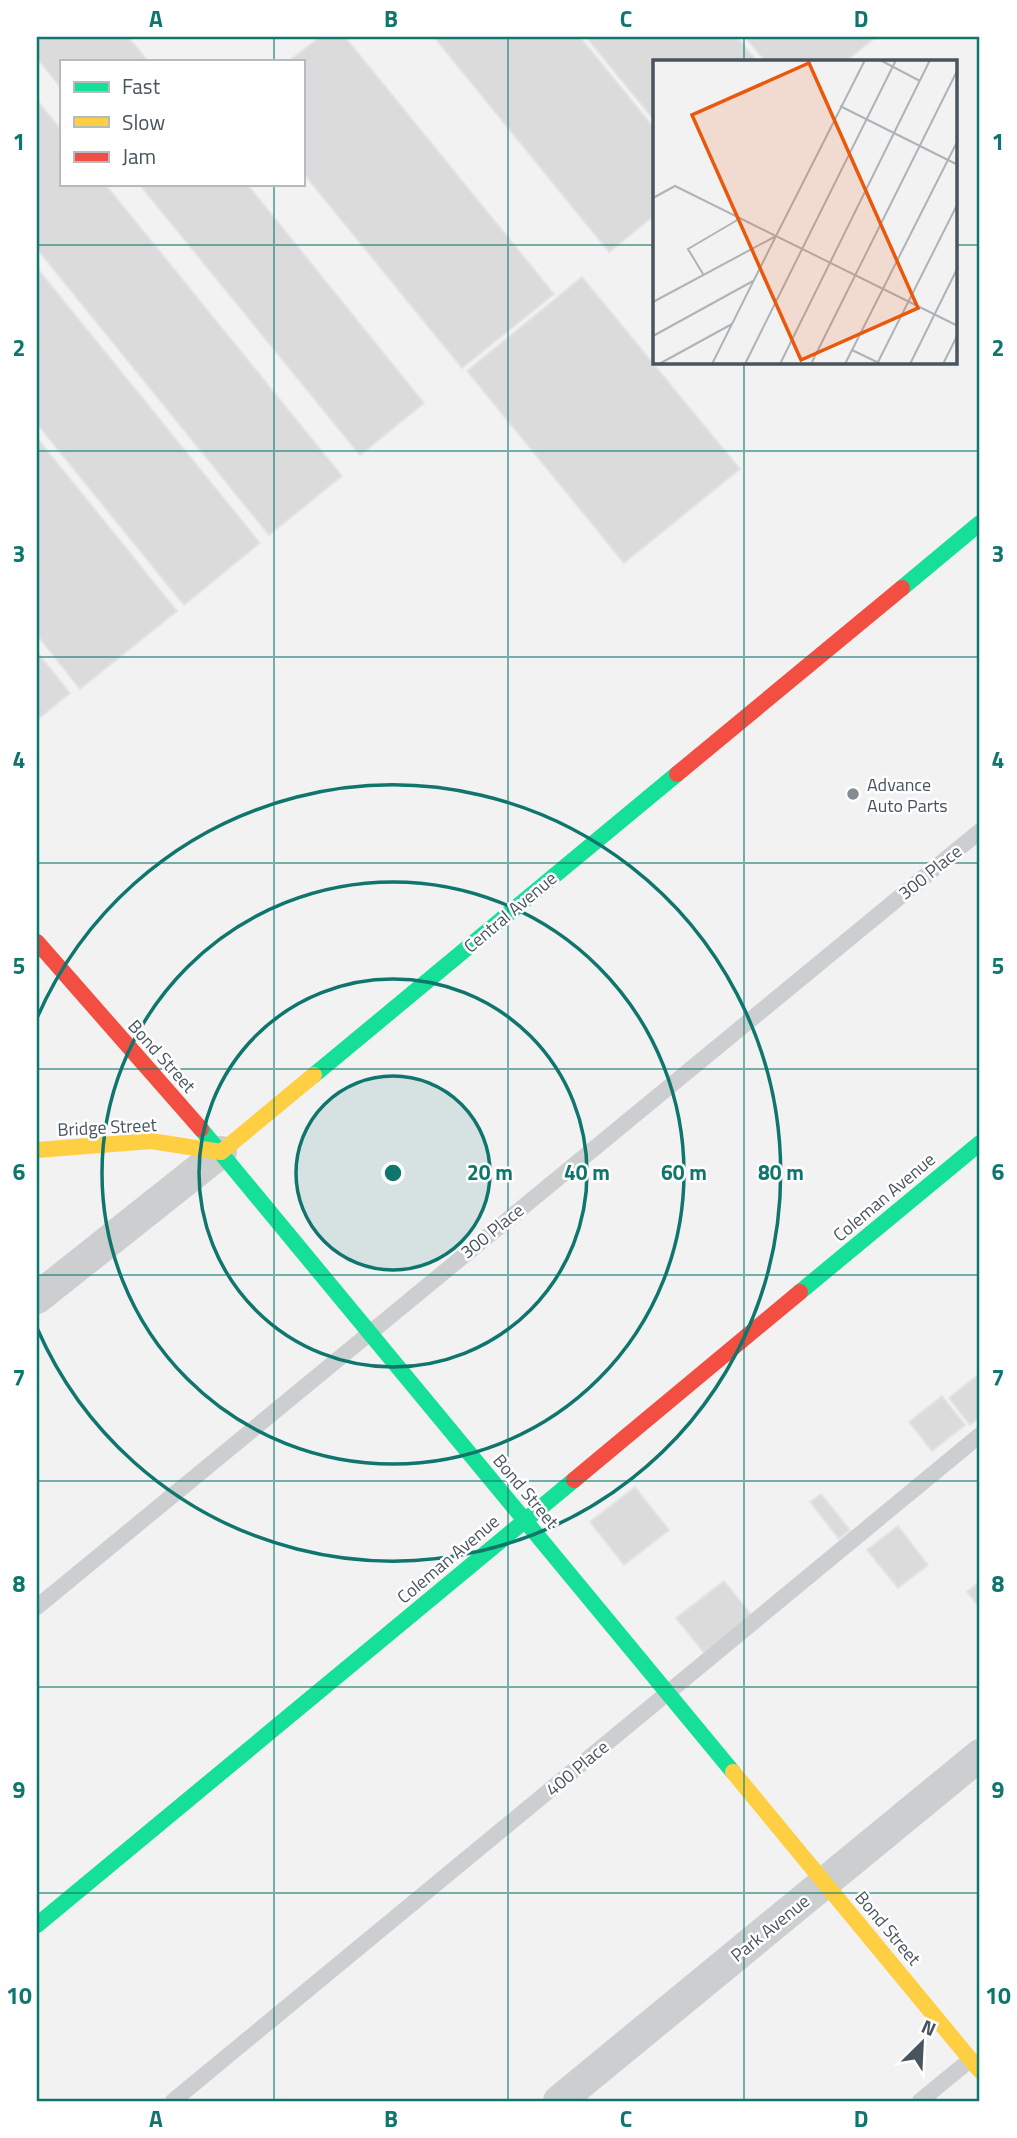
<svg xmlns="http://www.w3.org/2000/svg" width="1017" height="2138" font-family="'Titillium Web',sans-serif">
	<style>
		.building { fill: #dbdbdc; stroke: #e3e4e5; stroke-width: 2 }
		.lines { fill: none; stroke-linecap: round; stroke-linejoin: round }
		.lane { stroke: #ccced0; stroke-width: 16 }
		.street { stroke: #ccced0; stroke-width: 32 }
		.fast { stroke: #16e098; stroke-width: 16 }
		.slow { stroke: #ffcf43; stroke-width: 16 }
		.jam { stroke: #f24e42; stroke-width: 16 }
		.grid { fill: none; stroke: #0f766e; stroke-width: 2; stroke-opacity: 0.55 }
		.ring { fill: none; stroke: #0f766e; stroke-width: 3.5 }
		.poi-dot { fill: #848b92; stroke: #fff; stroke-width: 2.5 }
		.labels { text-anchor: middle; dominant-baseline: central; stroke-width: 5; stroke-linejoin: round; paint-order: stroke }
		.poi-label { font-size: 18px; fill: #48545f; stroke: #fff; text-anchor: start }
		.street-label { font-size: 18px; fill: #48545f; stroke: #fff }
		.inset-road { fill: none; stroke: #aeb3b7; stroke-width: 2 }
		.view { fill: #e8590c; fill-opacity: 0.15; stroke: #e8590c; stroke-width: 3.5 }
		.inset-edge { fill: none; stroke: #48545f; stroke-width: 3.5 }
		.centre { fill: #0f766e; stroke: #fff; stroke-width: 3.5 }
		.ring-label { font-size: 21px; text-anchor: middle; font-weight: bold; fill: #0f766e; stroke: #fff; stroke-width: 5; stroke-linejoin: round; paint-order: stroke }
		.neatline { fill: none; stroke: #0f766e; stroke-width: 2.5 }
		.grid-label { font-size: 23px; text-anchor: middle; font-weight: bold; fill: #0f766e }
	</style>
	<rect width="100%" height="100%" fill="#f2f2f2"/>
	<path class="building" d="M 37,37 L 128,37 L 148,61 L 61,61 L 61,88 L 37,58 Z
		M 320,37 L 345,37 L 554,294 L 462,368 L 303,173 L 303,61 L 289,61 Z
		M 434,37 L 580,37 L 655,129 L 655,215 L 609,252 Z
		M 586,37 L 737,37 L 757,61 L 655,61 L 655,121 Z
		M 745,37 L 876,37 L 846,61 L 765,61 Z
		M 37,100 L 61,130 L 61,184 L 105,184 L 342,476 L 269,535 L 37,249 Z
		M 139,184 L 247,184 L 424,403 L 360,455 Z
		M 37,268 L 260,543 L 184,605 L 37,424 Z
		M 582,277 L 740,469 L 624,563 L 467,371 Z
		M 37,438 L 177,611 L 80,689 L 37,635 Z
		M 37,652 L 70,693 L 37,720 Z
		M 980,1373 L 980,1417 L 970,1425 L 949,1398 Z
		M 942,1396 L 965,1425 L 932,1451 L 909,1422 Z
		M 635,1487 L 669,1530 L 624,1565 L 590,1522 Z
		M 821,1494 L 850,1530 L 839,1539 L 810,1502 Z
		M 898,1526 L 928,1565 L 898,1588 L 867,1550 Z
		M 724,1581 L 752,1616 L 704,1653 L 676,1618 Z
		M 980,1581 L 980,1608 L 967,1592 Z"/>
	<g class="lines">
		<path class="lane" d="M 37,1607 L 980,831
			M 173,2101 L 980,1435
			M 920,2101 L 970,2060"/>
		<path class="street" d="M 37,1298 L 221,1152
			M 559,2101 L 980,1755"/>
		<path class="fast" d="M 902,588 L 980,523
			M 314,1075 L 677,774
			M 201,1129 L 733,1772
			M 800,1292 L 980,1143
			M 37,1925 L 574,1480"/>
		<path class="slow" d="M 37,1150 L 151,1141 L 221,1152 L 314,1075
			M 733,1772 L 980,2071"/>
		<path class="jam" d="M 677,774 L 902,588
			M 37,942 L 201,1129
			M 574,1480 L 800,1292"/>
	</g>
	<path class="grid" d="M 274,37 L 274,61M 508,37 L 508,2101M 744,37 L 744,61M 274,184 L 274,2101M 37,245 L 655,245M 956,245 L 980,245M 744,362 L 744,2101M 37,451 L 980,451M 37,657 L 980,657M 37,863 L 980,863M 37,1069 L 980,1069M 37,1275 L 980,1275M 37,1481 L 980,1481M 37,1687 L 980,1687M 37,1893 L 980,1893"/>
	<circle cx="393" cy="1173" r="97" fill="#0f766e" fill-opacity=".12"/>
	<g class="ring">
		<circle cx="393" cy="1173" r="97"/>
		<circle cx="393" cy="1173" r="194"/>
		<circle cx="393" cy="1173" r="291"/>
		<path d="M37 1018A388 388 0 1 1 37 1328"/>
	</g>
	<circle class="poi-dot" cx="853" cy="794" r="7"/>
	<g class="labels">
		<g class="poi-label">
			<text x="867" y="784">Advance<tspan x="867" dy="21">Auto Parts</tspan></text>
		</g>
		<g class="street-label">
			<text transform="translate(930 872) rotate(-39)">300 Place</text>
			<text transform="translate(510 912) rotate(-40)">Central Avenue</text>
			<text transform="translate(162 1056) rotate(48)">Bond Street</text>
			<text transform="translate(107 1127) rotate(-3)">Bridge Street</text>
			<text transform="translate(884 1197) rotate(-40)">Coleman Avenue</text>
			<text transform="translate(492 1231) rotate(-39)">300 Place</text>
			<text transform="translate(526 1491) rotate(50)">Bond Street</text>
			<text transform="translate(448 1559) rotate(-40)">Coleman Avenue</text>
			<text transform="translate(577 1768) rotate(-40)">400 Place</text>
			<text transform="translate(770 1928) rotate(-39)">Park Avenue</text>
			<text transform="translate(888 1928) rotate(50)">Bond Street</text>
		</g>
	</g>
	<g transform="translate(653 60)">
		<rect width="304" height="304" fill="#f2f2f2"/>
		<path class="inset-road" d="M 227,0 L 267,21M 187,46 L 305,105M 0,138 L 22,126 L 305,266M 50,214 L 35,189 L 86,159M 0,242 L 123,176 L 212,0M 0,276 L 100,221M 199,290 L 228,304M 6,304 L 79,264M 59,304 L 123,176M 92,304 L 243,0M 127,304 L 277,0M 158,304 L 305,9M 192,304 L 305,80M 224,304 L 305,143M 257,304 L 305,207M 290,304 L 305,274"/>
		<path class="view" d="M 156,3 L 265,248 L 148,300 L 39,55 Z"/>
		<rect width="304" height="304" class="inset-edge"/>
	</g>
	<circle cx="393" cy="1173" r="10" class="centre"/>
	<g class="ring-label">
		<text x="490" y="1180">20 m</text>
		<text x="587" y="1180">40 m</text>
		<text x="684" y="1180">60 m</text>
		<text x="781" y="1180">80 m</text>
	</g>
	<rect width="1017" height="2138" fill="none" stroke="#ffffff" stroke-width="77"/>
	<rect x="60" y="60" width="245" height="126" fill="#ffffff" stroke="#b6bbbf" stroke-width="2"/>
	<rect x="74" y="82" width="35" height="10" fill="#16e098" stroke="#b6bbbf" stroke-width="2"/>
	<text x="122" y="94" font-size="21" fill="#48545f">Fast</text>
	<rect x="74" y="117" width="35" height="10" fill="#ffcf43" stroke="#b6bbbf" stroke-width="2"/>
	<text x="122" y="130" font-size="21" fill="#48545f">Slow</text>
	<rect x="74" y="152" width="35" height="10" fill="#f24e42" stroke="#b6bbbf" stroke-width="2"/>
	<text x="122" y="164" font-size="21" fill="#48545f">Jam</text>
	<g transform="translate(922 2043) rotate(24)" stroke="#ffffff" stroke-width="5" paint-order="stroke">
	<path d="M0-5L12 26L0 18L-12 26Z" fill="#48545f"/>
	<text y="-10" font-size="19" font-weight="bold" text-anchor="middle" fill="#48545f">N</text>
	</g>
	<rect x="38" y="38" width="940" height="2062" class="neatline"/>
	<g class="grid-label">
		<text x="156" y="27">A</text>
		<text x="391" y="27">B</text>
		<text x="626" y="27">C</text>
		<text x="861" y="27">D</text>
		<text x="19" y="150">1</text>
		<text x="998" y="150">1</text>
		<text x="19" y="356">2</text>
		<text x="998" y="356">2</text>
		<text x="19" y="562">3</text>
		<text x="998" y="562">3</text>
		<text x="19" y="768">4</text>
		<text x="998" y="768">4</text>
		<text x="19" y="974">5</text>
		<text x="998" y="974">5</text>
		<text x="19" y="1180">6</text>
		<text x="998" y="1180">6</text>
		<text x="19" y="1386">7</text>
		<text x="998" y="1386">7</text>
		<text x="19" y="1592">8</text>
		<text x="998" y="1592">8</text>
		<text x="19" y="1798">9</text>
		<text x="998" y="1798">9</text>
		<text x="19" y="2004">10</text>
		<text x="998" y="2004">10</text>
		<text x="156" y="2127">A</text>
		<text x="391" y="2127">B</text>
		<text x="626" y="2127">C</text>
		<text x="861" y="2127">D</text>
	</g>
</svg>
